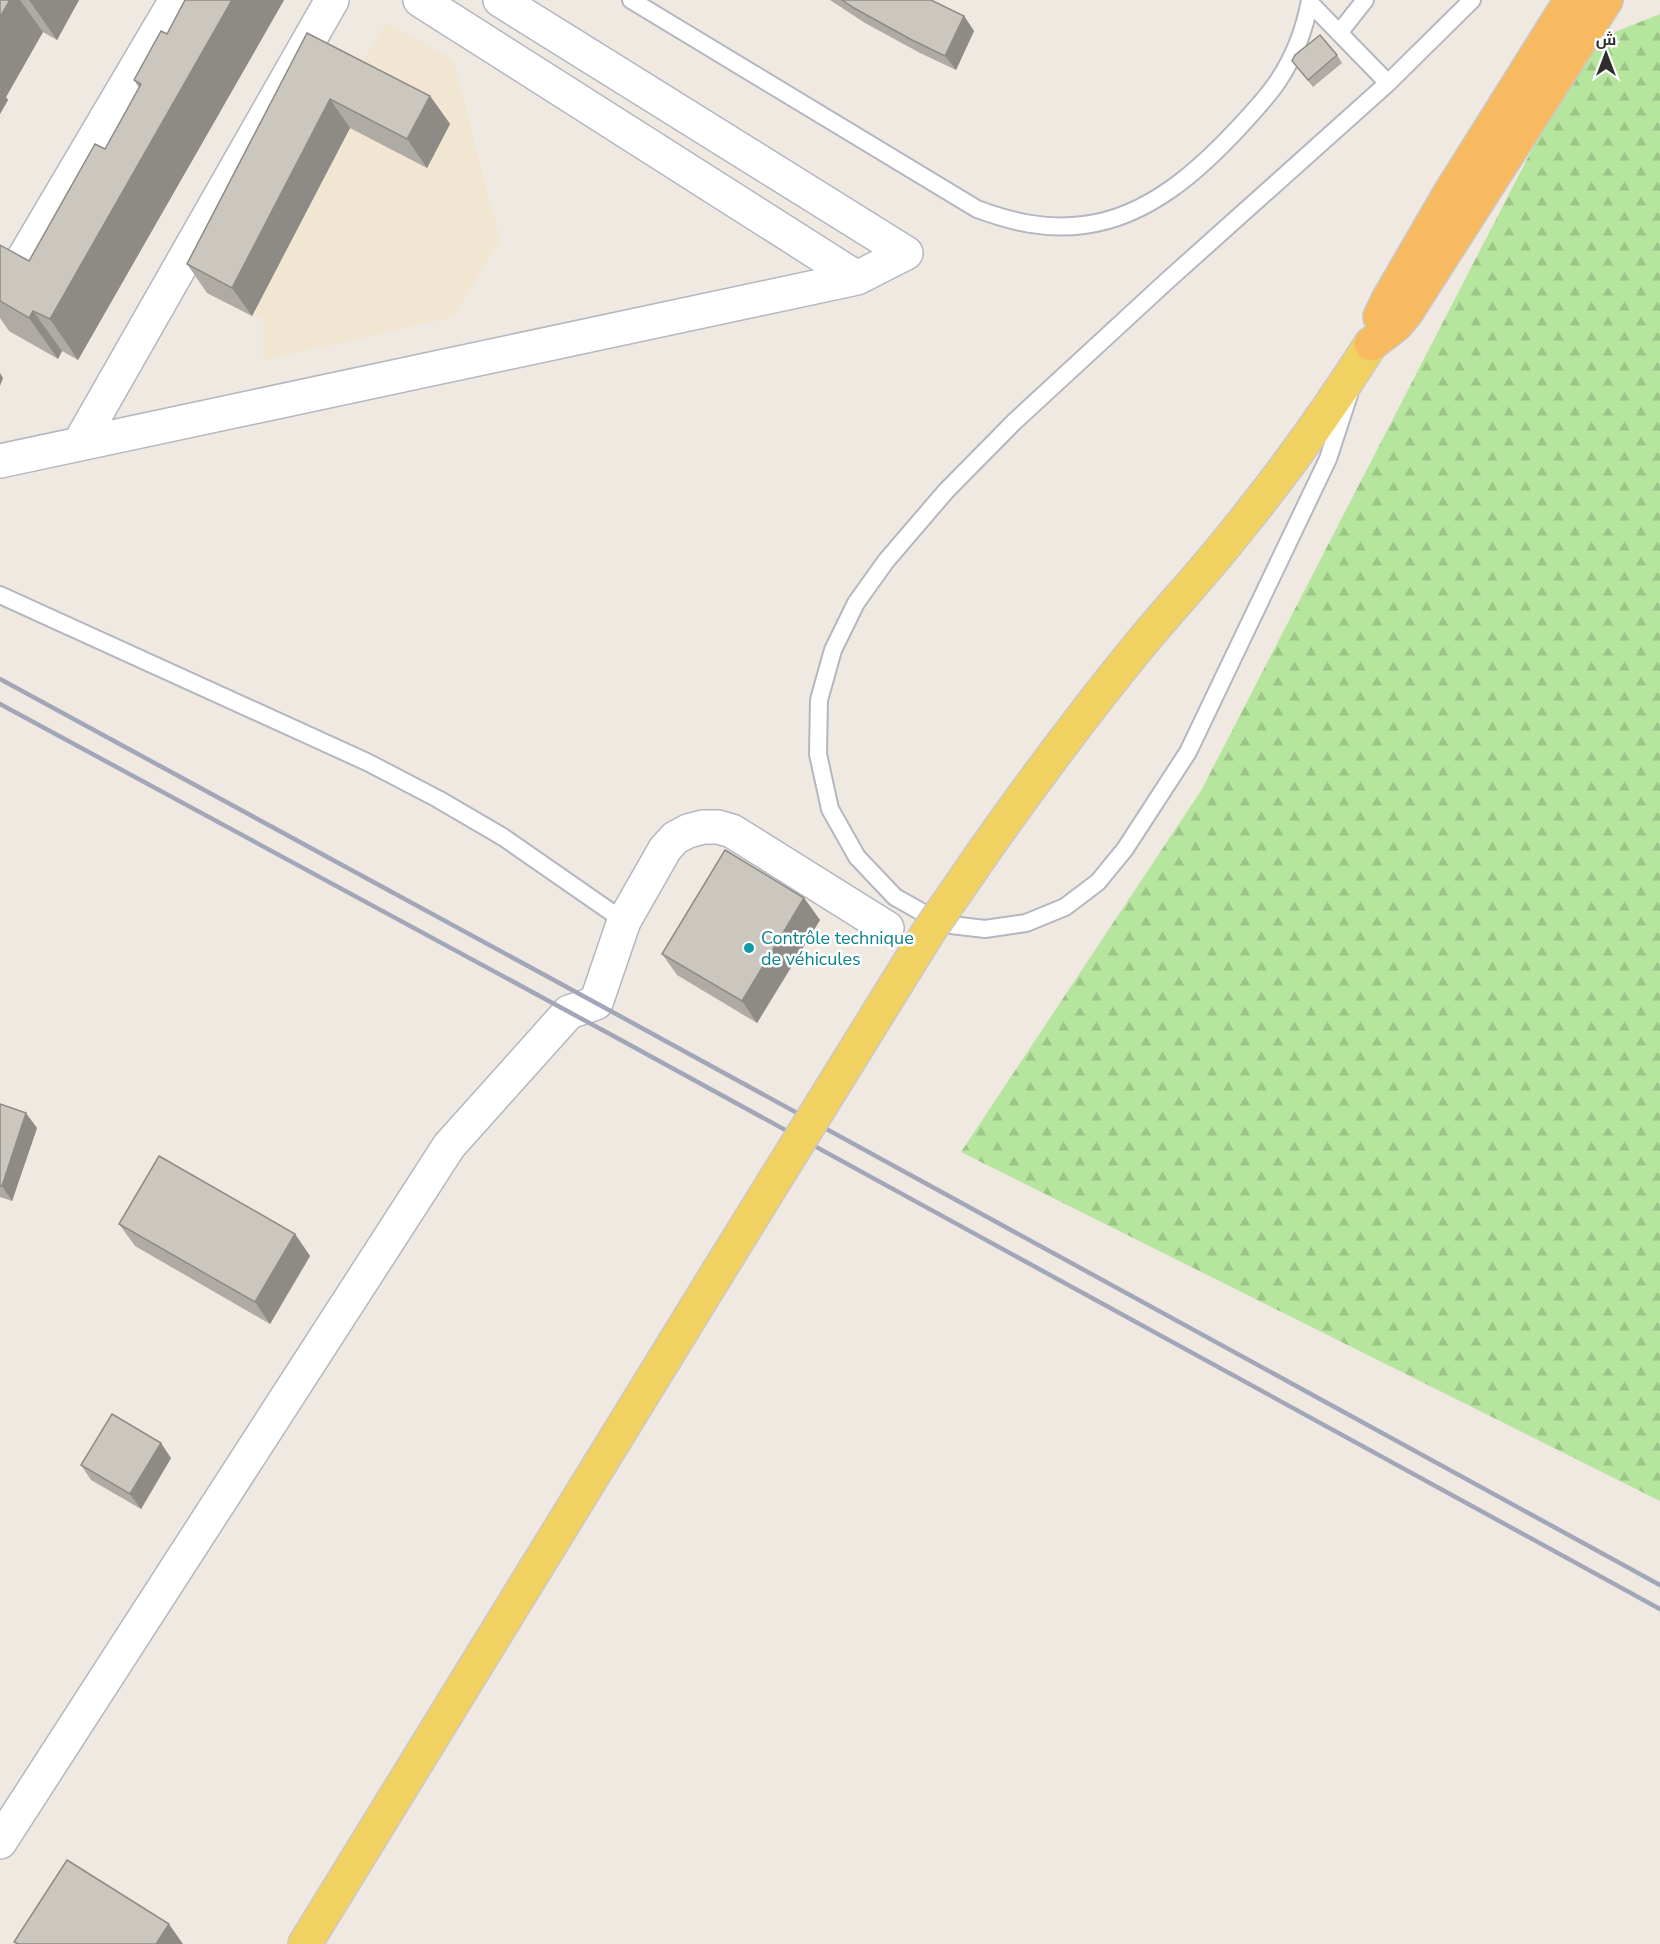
<svg xmlns="http://www.w3.org/2000/svg" width="1660" height="1944" font-family="'Nunito Sans',Cairo,sans-serif">
	<style>
		.education { fill: #f0e6d1 }
		.forest { fill: url(#forest-firs) }
		.lines { fill: none; stroke-linecap: round; stroke-linejoin: round }
		.service-casing { stroke: #b4b7c1; stroke-width: 20 }
		.minor-casing { stroke: #b4b7c1; stroke-width: 36 }
		.primary-casing { stroke: #c9c9c9; stroke-width: 36 }
		.trunk-casing { stroke: #c9c9c9; stroke-width: 36 }
		.service { stroke: #fff; stroke-width: 16 }
		.minor { stroke: #fff; stroke-width: 33 }
		.primary { stroke: #f2d163; stroke-width: 33 }
		.trunk { stroke: #f8ba60; stroke-width: 33 }
		.rail { stroke: #a3a6b8; stroke-width: 4.5 }
		.primary-bridge-casing { stroke: #c9c9c9; stroke-width: 36; stroke-linecap: butt }
		.primary-bridge { stroke: #f2d163; stroke-width: 33 }
		.wall { fill: #afaba4 }
		.shaded-wall { fill: #8e8b86 }
		.building { fill: #cbc7bf; stroke: #8e8b86; stroke-width: 1.5 }
		.culture-dot { fill: #0f9aa8; stroke: #fff; stroke-width: 2 }
		.labels { text-anchor: middle; dominant-baseline: central; stroke-width: 5; stroke-linejoin: round; paint-order: stroke }
		.culture-label { font-size: 18px; fill: #0d838f; stroke: #fff; text-anchor: start }
	</style>
	<defs>
		<pattern id="forest-firs" width="22" height="20" patternUnits="userSpaceOnUse" patternTransform="scale(1.5)"><rect width="22" height="20" fill="#b6e59e"/><path d="M5 1l3.5 6h-7zM16 11l3.5 6h-7z" fill="#9dc588"/></pattern>
	</defs>
	<rect width="100%" height="100%" fill="#efe9e1"/>
	<path class="education" d="M 387,22 L 453,60 L 500,240 L 453,317 L 263,361 L 263,319 L 218,300 Z"/>
	<path class="forest" d="M 1660,14 L 1660,1501 L 961,1152 L 1202,789 L 1587,43 Z"/>
	<g class="lines">
		<g class="service-casing">
			<path id="service" d="M 631,0 L 977,209 C 1012,222 1046,230 1084,225 C 1149,217 1201,169 1243,123 C 1256,109 1268,96 1278,81 C 1294,57 1305,28 1310,0
				M 1310,3 L 1388,83
				M 1339,33 L 1365,0
				M 1349,395 L 1328,459 L 1188,752 L 1125,849 L 1098,882 L 1065,907 L 1026,923 L 985,929 L 943,924 L 895,897 L 857,857 L 830,809 L 818,754 L 819,700 L 833,650 L 856,603 L 886,561 L 946,491 L 1014,422 L 1168,280 L 1388,83 L 1472,0
				M 0,595 L 367,762 L 438,799 L 503,837 L 624,921"/>
		</g>
		<g class="minor-casing">
			<path id="minor" d="M 420,0 L 857,278 L 906,253
				M 500,0 L 906,253
				M 0,298 L 176,0
				M 79,444 L 332,0
				M 0,461 L 857,278
				M 0,1842 L 449,1146 L 569,1012 L 596,1003 L 624,921 L 665,849 L 675,838 L 688,831 L 703,827 L 718,827 L 732,831 L 887,928"/>
		</g>
		<g class="primary-casing">
			<path id="primary" d="M 987,847 C 1035,779 1085,712 1138,647 C 1171,607 1206,570 1238,529 C 1286,470 1330,408 1371,344
				M 305,1944 L 718,1272"/>
		</g>
		<g class="trunk-casing">
			<path id="trunk" d="M 1380,317 L 1388,300 L 1450,193 L 1571,0
				M 1371,344 L 1396,325 L 1406,313 L 1606,0"/>
		</g>
		<use href="#service" class="service"/>
		<use href="#minor" class="minor"/>
		<use href="#primary" class="primary"/>
		<use href="#trunk" class="trunk"/>
		<path class="rail" d="M 0,679 L 596,1003 L 1660,1585
			M 0,704 L 619,1039 L 1660,1609"/>
		<g class="primary-bridge-casing">
			<path id="primary-bridge" d="M 718,1272 L 929,931 L 987,847"/>
		</g>
		<use href="#primary-bridge" class="primary-bridge"/>
	</g>
	<path class="wall" d="M 0,0 L 79,0 L 57,40 L 43,32 L 6,97 L 8,100 L 0,114 Z
		M 185,0 L 284,0 L 78,360 L 62,351 L 58,359 L 9,331 L 0,318 L 0,246 L 29,261 L 105,149 L 139,88 L 134,80 L 167,34 Z
		M 830,0 L 931,0 L 964,16 L 974,31 L 956,70 L 920,53 L 865,23 Z
		M 307,33 L 430,96 L 450,124 L 427,168 L 350,128 L 252,316 L 207,293 L 187,264 Z
		M 1337,55 L 1342,63 L 1313,87 L 1292,61 Z
		M 804,898 L 820,920 L 757,1023 L 677,975 L 662,954 Z
		M 0,1104 L 37,1128 L 12,1201 L 0,1197 Z
		M 119,1224 L 295,1234 L 310,1256 L 270,1324 L 135,1246 Z
		M 171,1458 L 141,1509 L 91,1480 L 81,1465 Z"/>
	<path class="shaded-wall" d="M 10,0 L 20,0 L 43,32 L 6,97 L 8,100 L 0,114 L 0,17 Z
		M 29,0 L 79,0 L 57,40 Z
		M 232,0 L 284,0 L 78,360 L 50,319 Z
		M 964,16 L 974,31 L 956,70 L 945,56 Z
		M 430,96 L 450,124 L 427,168 L 407,139 Z
		M 330,99 L 350,128 L 252,316 L 232,288 Z
		M 33,311 L 62,351 L 58,359 L 29,318 Z
		M 0,373 L 3,378 L 0,386 Z
		M 804,898 L 820,920 L 757,1023 L 742,1001 Z
		M 26,1113 L 37,1128 L 12,1201 L 2,1186 Z
		M 295,1234 L 310,1256 L 270,1324 L 255,1302 Z
		M 161,1443 L 171,1458 L 141,1509 L 130,1494 Z
		M 169,1924 L 183,1944 L 156,1944 Z"/>
	<path class="building" d="M 0,0 L 10,0 L 0,17 Z
		M 185,0 L 232,0 L 50,319 L 33,311 L 29,318 L 0,301 L 0,245 L 29,261 L 95,144 L 105,149 L 141,84 L 134,80 L 161,31 L 167,34 Z
		M 842,0 L 931,0 L 964,16 L 945,56 L 910,39 L 854,8 Z
		M 307,33 L 430,96 L 407,139 L 330,99 L 232,288 L 187,264 Z
		M 1320,35 L 1337,55 L 1308,80 L 1292,61 L 1295,55 Z
		M 725,850 L 804,898 L 742,1001 L 662,954 Z
		M 0,1104 L 26,1113 L 2,1186 L 0,1186 Z
		M 159,1156 L 295,1234 L 255,1302 L 119,1224 Z
		M 112,1414 L 161,1443 L 130,1494 L 81,1465 Z
		M 67,1860 L 169,1924 L 156,1944 L 18,1944 L 14,1942 Z"/>
	<circle class="culture-dot" cx="749" cy="948" r="6"/>
	<g class="labels">
		<g class="culture-label">
			<text x="761" y="938">Contrôle technique<tspan x="761" dy="21">de véhicules</tspan></text>
		</g>
	</g>
	<g transform="translate(1606 54)" stroke="#ffffff" stroke-width="4.5" paint-order="stroke">
	<path d="M0-4.5L10 22L0 15L-10 22Z" fill="#2e2e2e"/>
	<text y="-9" font-size="16" font-weight="bold" text-anchor="middle" fill="#2e2e2e">ش</text>
	</g>
</svg>
